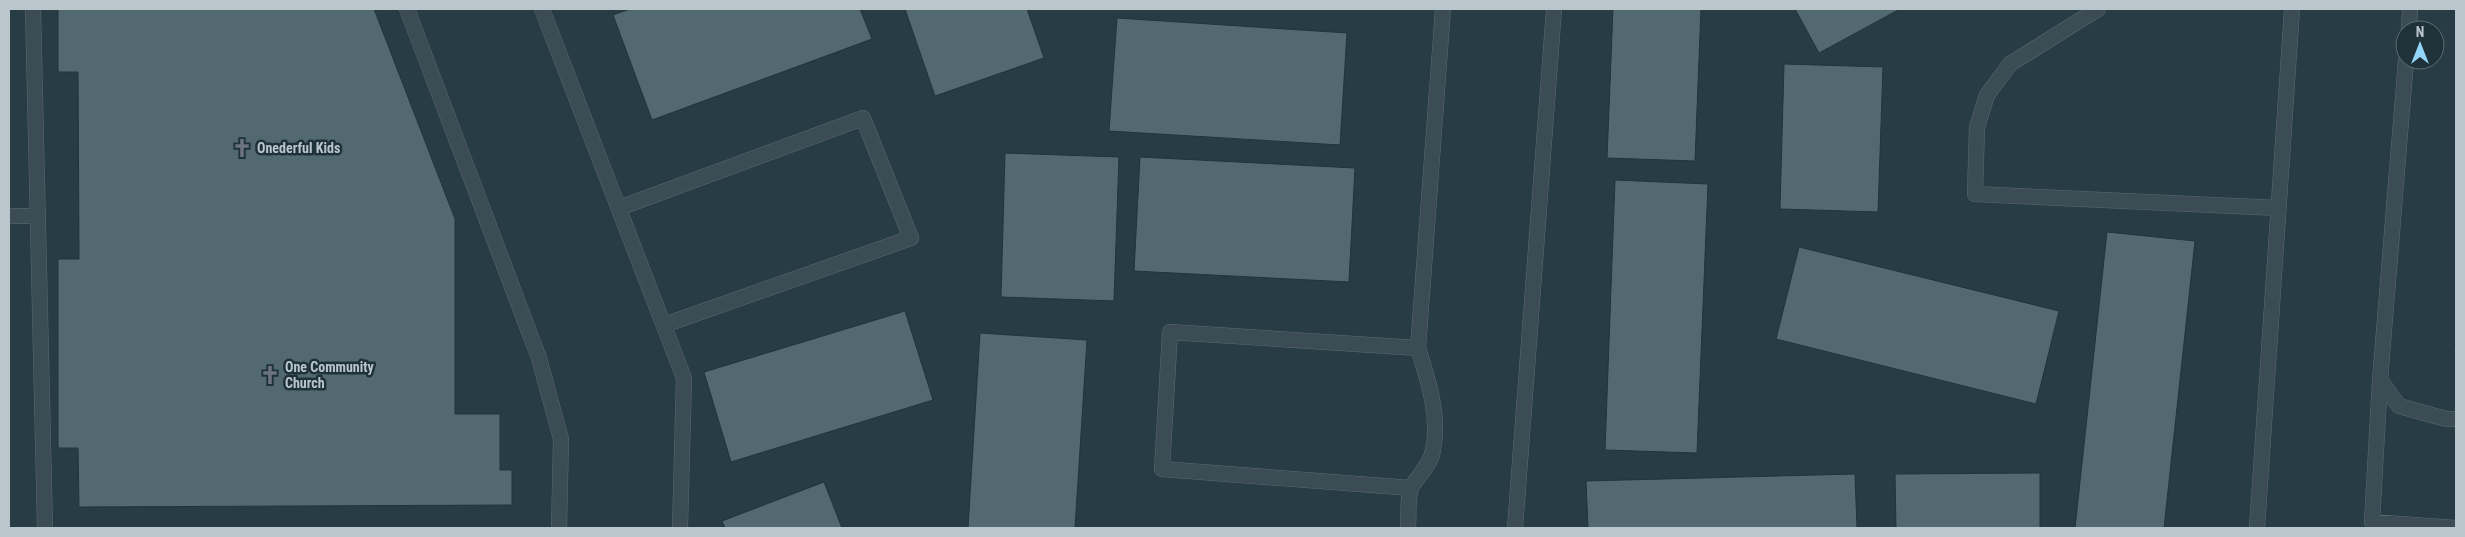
<svg xmlns="http://www.w3.org/2000/svg" width="2465" height="537" font-family="'Roboto Condensed',sans-serif">
	<style>
		.building { fill: #536971; stroke: #22343b }
		.lines { fill: none; stroke-linecap: round; stroke-linejoin: round }
		.lane-casing { stroke: #5a6a71; stroke-width: 16 }
		.lane { stroke: #3c4c54; stroke-width: 15 }
		.labels { text-anchor: middle; dominant-baseline: central; stroke-width: 5; stroke-linejoin: round; paint-order: stroke }
		.poi-label { font-size: 14px; font-weight: bold; fill: #b9c7cd; stroke: #203239; text-anchor: start }
	</style>
	<rect width="100%" height="100%" fill="#273c44"/>
	<path class="building" d="M 58,9 L 374,9 L 455,219 L 455,414 L 500,414 L 500,470 L 512,470 L 512,505 L 79,507 L 78,448 L 58,448 L 58,259 L 79,259 L 78,72 L 58,72 Z
		M 630,9 L 860,9 L 872,39 L 652,120 L 613,15 Z
		M 905,9 L 1027,9 L 1044,58 L 935,96 Z
		M 1613,9 L 1701,9 L 1695,161 L 1607,158 Z
		M 1795,9 L 1900,9 L 1819,53 Z
		M 1117,18 L 1347,33 L 1340,145 L 1109,131 Z
		M 1784,64 L 1883,67 L 1878,212 L 1780,209 Z
		M 1005,153 L 1119,157 L 1114,301 L 1001,297 Z
		M 1140,157 L 1355,168 L 1349,282 L 1134,271 Z
		M 1615,180 L 1708,184 L 1697,453 L 1605,450 Z
		M 2107,232 L 2195,241 L 2164,528 L 2075,528 Z
		M 1799,247 L 2059,311 L 2036,404 L 1776,339 Z
		M 905,311 L 933,400 L 731,462 L 704,372 Z
		M 2456,312 L 2456,354 L 2454,354 Z
		M 980,333 L 1087,340 L 1075,528 L 968,528 Z
		M 2040,473 L 2040,528 L 1896,528 L 1895,474 Z
		M 1855,474 L 1857,528 L 1588,528 L 1586,481 Z
		M 824,482 L 842,528 L 725,528 L 722,521 Z"/>
	<g class="lines">
		<g class="lane-casing">
			<path id="lane" d="M 33,9 L 45,528
				M 407,9 L 539,358 L 561,439 L 559,528
				M 542,9 L 684,378 L 680,528
				M 2098,9 L 2010,64 L 1987,95 L 1977,127 L 1975,194 L 2278,208
				M 2409,30 L 2410,9
				M 2406,60 L 2380,380 L 2399,406 L 2446,419 L 2456,419
				M 619,208 L 863,118 L 911,238 L 664,325
				M 9,216 L 38,216
				M 2380,380 L 2372,522 L 2456,528
				M 1411,488 L 1162,469 L 1170,332 L 1418,348
				M 1408,528 C 1409,517 1407,496 1412,486 C 1419,475 1431,464 1433,450 C 1440,416 1428,380 1418,348 L 1443,9
				M 1515,528 L 1554,9
				M 2257,528 L 2292,9"/>
		</g>
		<use href="#lane" class="lane"/>
	</g>
	<defs>
		<g id="church-bare" transform="scale(1.5)"><path d="M-1.2-6h2.4v3.5h3.3v2.4h-3.3V6h-2.4V-.1h-3.3v-2.4h3.3Z" fill="#6b7280" stroke="#203239" stroke-width="2.5" paint-order="stroke"/></g>
	</defs>
	<g fill-rule="evenodd">
		<use href="#church-bare" x="242" y="148"/>
		<use href="#church-bare" x="270" y="375"/>
	</g>
	<g class="labels">
		<g class="poi-label">
			<text x="257" y="148">Onederful Kids</text>
			<text x="285" y="367">One Community<tspan x="285" dy="16">Church</tspan></text>
		</g>
	</g>
	<rect width="2465" height="537" fill="none" stroke="#b9c7cd" stroke-width="20"/>
	<g transform="translate(2420 45)"><circle r="24" fill="#203239" stroke="#5d6e74"/>
	<path d="M0-4L9 19L0 12L-9 19Z" fill="#92d7f9"/>
	<text y="-8" font-size="14" font-weight="bold" text-anchor="middle" fill="#b9c7cd">N</text>
	</g>
</svg>
